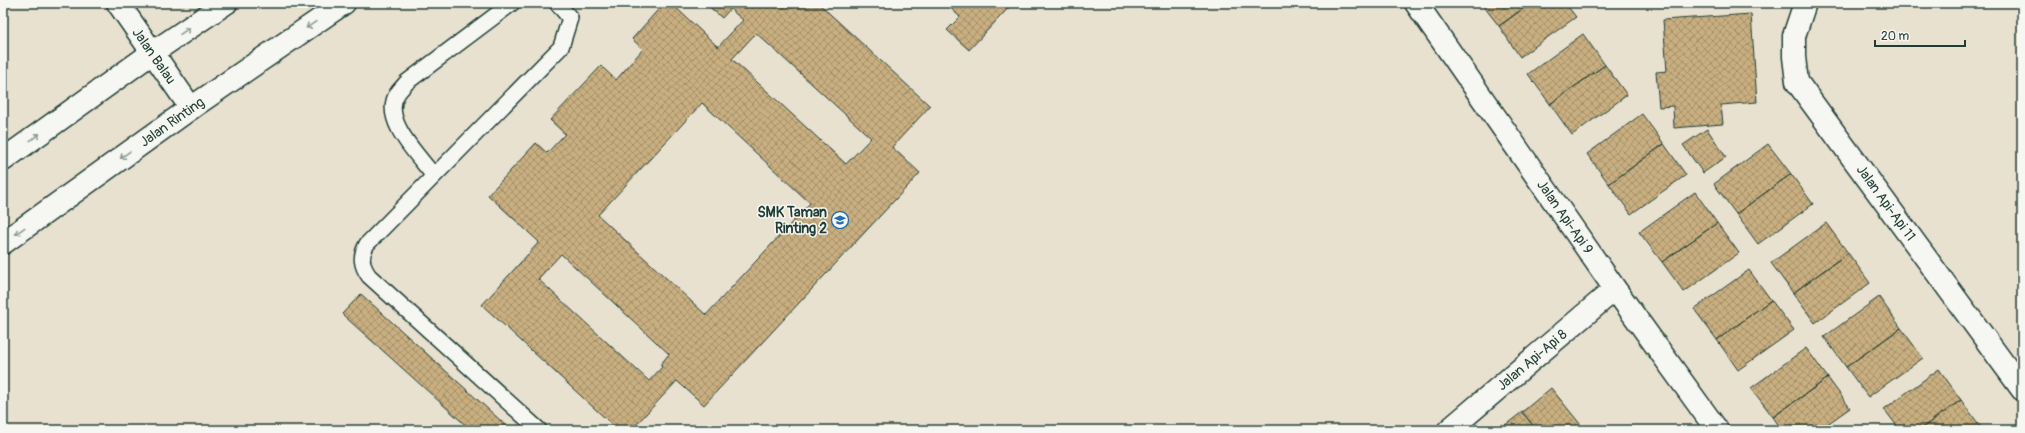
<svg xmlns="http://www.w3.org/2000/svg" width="2025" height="433" font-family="Pangolin,sans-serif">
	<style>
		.building { fill: url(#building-cross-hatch); stroke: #1f3d34; fill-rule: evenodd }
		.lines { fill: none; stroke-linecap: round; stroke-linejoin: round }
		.lane-casing { stroke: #1f3d34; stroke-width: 18 }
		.street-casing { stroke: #1f3d34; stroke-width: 25 }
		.secondary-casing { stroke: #1f3d34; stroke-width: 25 }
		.lane { stroke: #f6f6f2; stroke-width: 15 }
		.street { stroke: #f6f6f2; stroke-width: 22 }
		.secondary { stroke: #f6f6f2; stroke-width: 22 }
		.oneway { stroke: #8a9a93 }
		.labels { text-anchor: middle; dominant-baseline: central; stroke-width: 3; stroke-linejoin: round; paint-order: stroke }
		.street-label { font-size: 14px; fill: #1f3d34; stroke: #f6f6f2 }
		.poi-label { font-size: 14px; font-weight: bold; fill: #1f3d34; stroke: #f6f6f2; text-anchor: end }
	</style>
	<defs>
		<pattern id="building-cross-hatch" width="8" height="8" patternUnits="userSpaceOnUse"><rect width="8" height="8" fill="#c9af80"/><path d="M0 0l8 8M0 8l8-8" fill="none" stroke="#a3906a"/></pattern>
	</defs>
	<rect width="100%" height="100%" fill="#e8e1d0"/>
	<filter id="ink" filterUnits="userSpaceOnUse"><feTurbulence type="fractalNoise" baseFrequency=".025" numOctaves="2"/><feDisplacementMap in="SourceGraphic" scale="8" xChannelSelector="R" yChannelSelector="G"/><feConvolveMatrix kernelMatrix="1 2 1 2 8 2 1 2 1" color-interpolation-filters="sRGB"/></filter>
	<g filter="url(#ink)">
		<path class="building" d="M 664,3 L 671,3 L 718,47 L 743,20 L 730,9 L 722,18 L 705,3 L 818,3 L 930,106 L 892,147 L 920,173 L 704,405 L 677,381 L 631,430 L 618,430 L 482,305 L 539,242 L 488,195 L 536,143 L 547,153 L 565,134 L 550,120 L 601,66 L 616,80 L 643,49 L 632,39 ZM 756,33 L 871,138 L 846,164 L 732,59 ZM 702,103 L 810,203 L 706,315 L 598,215 ZM 561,254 L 669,354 L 660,365 L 662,367 L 649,381 L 538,279 Z
			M 945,3 L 1013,3 L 969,50 L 947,30 L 960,17 Z
			M 1481,3 L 1531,3 L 1499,26 Z
			M 1531,3 L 1565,3 L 1576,17 L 1520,57 L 1499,26 Z
			M 1751,14 L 1757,102 L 1721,105 L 1723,124 L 1674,128 L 1673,106 L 1659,107 L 1656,72 L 1667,71 L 1663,20 Z
			M 1583,34 L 1605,65 L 1550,104 L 1528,74 Z
			M 1605,65 L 1627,95 L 1572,135 L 1550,104 Z
			M 1642,114 L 1664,144 L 1609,184 L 1587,154 Z
			M 1707,129 L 1726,157 L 1703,173 L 1683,145 Z
			M 1664,144 L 1686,175 L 1631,214 L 1609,184 Z
			M 1768,144 L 1791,174 L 1736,214 L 1714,184 Z
			M 1791,174 L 1813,204 L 1758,244 L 1736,214 Z
			M 1695,192 L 1717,223 L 1662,262 L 1639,232 Z
			M 1717,223 L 1739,253 L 1684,292 L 1662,262 Z
			M 1826,223 L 1848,253 L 1793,293 L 1771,263 Z
			M 1848,253 L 1870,283 L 1815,323 L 1793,293 Z
			M 1749,270 L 1771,300 L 1717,340 L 1694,309 Z
			M 361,294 L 511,430 L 471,430 L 342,314 Z
			M 1879,297 L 1901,328 L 1846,367 L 1824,337 Z
			M 1771,300 L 1794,330 L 1738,370 L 1717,340 Z
			M 1901,328 L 1923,358 L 1868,397 L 1846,367 Z
			M 1806,348 L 1828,378 L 1773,417 L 1751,388 Z
			M 1939,369 L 1961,400 L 1919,430 L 1900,430 L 1884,409 Z
			M 1828,378 L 1850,408 L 1819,430 L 1782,430 L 1773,417 Z
			M 1551,388 L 1585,430 L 1537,430 L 1522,412 Z
			M 1961,400 L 1983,430 L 1919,430 Z
			M 1522,412 L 1537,430 L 1499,430 Z"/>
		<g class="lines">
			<g class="lane-casing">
				<path id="lane" d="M 434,176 C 419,156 381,120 397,94 C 400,89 404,86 407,82 L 512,3
					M 539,430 L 369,276 C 361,265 360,256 367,244 L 561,47 L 570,18 L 557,3"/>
			</g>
			<g class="street-casing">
				<path id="street" d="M 118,3 L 191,108
					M 1416,3 L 1615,289 L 1717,430
					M 1805,3 L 1794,36 L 1794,57 L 1797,82 L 2022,389
					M 1449,430 L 1615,289"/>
			</g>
			<g class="secondary-casing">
				<path id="secondary" d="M 3,160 L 152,53 L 226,3
					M 3,243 L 191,108 L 344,3"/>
			</g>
			<use href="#lane" class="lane"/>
			<use href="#street" class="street"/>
			<use href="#secondary" class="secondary"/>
		</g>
		<defs><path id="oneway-shaft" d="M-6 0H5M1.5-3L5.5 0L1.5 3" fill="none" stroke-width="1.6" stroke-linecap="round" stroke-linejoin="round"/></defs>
		<g class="oneway">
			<use href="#oneway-shaft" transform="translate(311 25) rotate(146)"/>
			<use href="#oneway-shaft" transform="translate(185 31) rotate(-34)"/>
			<use href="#oneway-shaft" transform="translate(35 137) rotate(-36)"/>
			<use href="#oneway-shaft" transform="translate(125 155) rotate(144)"/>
			<use href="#oneway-shaft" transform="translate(20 231) rotate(144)"/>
		</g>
	</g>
	<defs>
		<g id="school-ring" transform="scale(0.9)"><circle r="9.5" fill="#f6f6f2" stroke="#1f6fb2" stroke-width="1.5"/><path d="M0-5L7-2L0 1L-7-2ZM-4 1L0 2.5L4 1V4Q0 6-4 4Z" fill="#1f6fb2"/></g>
	</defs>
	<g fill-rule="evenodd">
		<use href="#school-ring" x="840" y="220"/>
	</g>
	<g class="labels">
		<g class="street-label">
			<text transform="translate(154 56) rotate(55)">Jalan Balau</text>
			<text transform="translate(172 122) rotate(-35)">Jalan Rinting</text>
			<text transform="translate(1886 203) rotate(54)">Jalan Api-Api 11</text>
			<text transform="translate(1565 217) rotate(55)">Jalan Api-Api 9</text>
			<text transform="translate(1532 360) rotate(-40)">Jalan Api-Api 8</text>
		</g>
		<g class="poi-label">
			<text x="827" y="212">SMK Taman<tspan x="827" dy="16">Rinting 2</tspan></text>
		</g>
	</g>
	<rect width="2025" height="433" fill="none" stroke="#f6f6f2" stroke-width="16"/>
	<rect x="8" y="8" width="2009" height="417" fill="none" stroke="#1f3d34" stroke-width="1.5" filter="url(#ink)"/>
	<path d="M1875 40v6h90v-6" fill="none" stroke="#1f3d34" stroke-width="2"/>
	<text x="1881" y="40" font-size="12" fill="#1f3d34" stroke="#f6f6f2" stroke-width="3" paint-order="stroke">20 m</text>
</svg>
